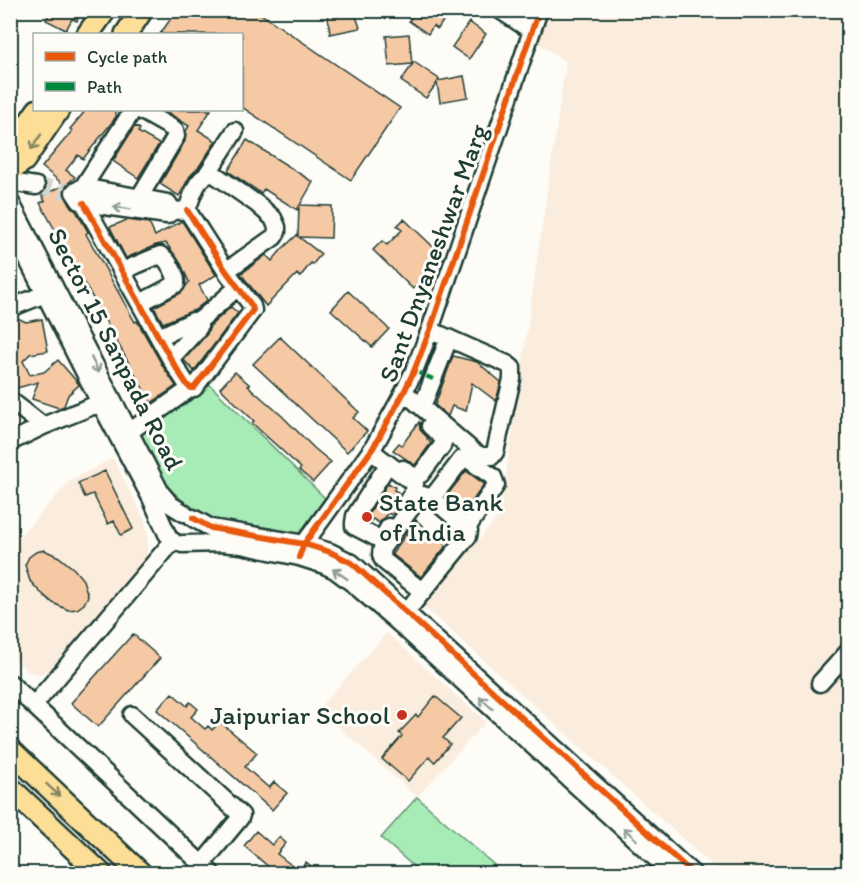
<svg xmlns="http://www.w3.org/2000/svg" width="859" height="884" font-family="Itim,sans-serif">
	<style>
		.built { fill: #fbedde }
		.green { fill: #a7ebb6; stroke: #639475; stroke-width: 1.5 }
		.building { fill: #f6c9a5; stroke: #1f3d34; stroke-width: 1.5 }
		.lines { fill: none; stroke-linecap: round; stroke-linejoin: round }
		.minor-tunnel { stroke: #d1d6d0; stroke-width: 16; stroke-dasharray: 16 8; stroke-linecap: butt }
		.minor-casing { stroke: #1f3d34; stroke-width: 21 }
		.major-casing { stroke: #1f3d34; stroke-width: 26 }
		.minor { stroke: #fdfcf7; stroke-width: 16 }
		.major { stroke: #fdde96; stroke-width: 21 }
		.quiet { stroke: #00873e; stroke-width: 4.5; stroke-dasharray: 9 4.5; stroke-linecap: butt }
		.cycleway-casing { stroke: #fdfcf7; stroke-width: 10 }
		.cycleway { stroke: #e8590c; stroke-width: 6 }
		.oneway { stroke: #838560 }
		.oneway2 { stroke: #8e9c96 }
		.poi-dot { fill: #c8321e; stroke: #fdfcf7; stroke-width: 2 }
		.labels { text-anchor: middle; dominant-baseline: central; stroke-width: 6; stroke-linejoin: round; paint-order: stroke }
		.street-label { font-size: 26px; fill: #1f3d34; stroke: #fdfcf7 }
		.poi-label { font-size: 26px; fill: #1f3d34; stroke: #fdfcf7; text-anchor: start }
	</style>
	<rect width="100%" height="100%" fill="#fdfcf7"/>
	<filter id="ink" filterUnits="userSpaceOnUse"><feTurbulence type="fractalNoise" baseFrequency=".0167" numOctaves="2"/><feDisplacementMap in="SourceGraphic" scale="12" xChannelSelector="R" yChannelSelector="G"/><feConvolveMatrix kernelMatrix="1 2 1 2 8 2 1 2 1" color-interpolation-filters="sRGB"/></filter>
	<g filter="url(#ink)">
		<path class="built" d="M 548,11 L 848,11 L 848,873 L 721,873 L 422,605 L 500,515 L 566,62 L 538,43 Z
			M 113,458 L 144,519 L 148,536 L 146,558 L 136,575 L 49,670 L 39,674 L 29,672 L 11,657 L 10,547 L 70,481 Z
			M 387,633 L 486,722 L 417,797 L 318,709 Z"/>
		<path class="green" d="M 209,384 L 325,498 L 300,533 L 215,519 L 190,508 L 168,487 L 141,433 Z
			M 417,797 L 501,871 L 499,873 L 421,873 L 381,838 Z"/>
		<path class="building" d="M 51,10 L 82,10 L 77,21 L 72,19 L 66,30 L 46,20 Z
			M 177,10 L 255,10 L 400,108 L 351,180 L 242,107 L 242,34 L 160,34 Z
			M 327,10 L 354,10 L 360,28 L 330,34 Z
			M 425,10 L 444,10 L 442,14 L 446,16 L 438,29 L 433,26 L 428,34 L 409,21 L 414,14 L 420,18 Z
			M 469,22 L 486,34 L 469,59 L 452,47 Z
			M 409,34 L 412,64 L 389,66 L 386,36 Z
			M 414,62 L 439,79 L 438,81 L 464,76 L 468,97 L 440,102 L 437,83 L 426,98 L 401,81 Z
			M 86,110 L 118,110 L 115,113 L 117,115 L 113,121 L 83,159 L 78,155 L 66,170 L 75,177 L 65,186 L 64,193 L 71,207 L 76,211 L 88,232 L 86,234 L 135,322 L 137,321 L 164,368 L 176,386 L 151,403 L 40,203 L 45,201 L 42,196 L 64,185 L 42,167 L 72,131 L 70,129 Z
			M 164,110 L 211,110 L 198,130 L 216,141 L 198,168 L 190,176 L 179,196 L 160,184 L 185,141 L 186,131 L 189,126 Z
			M 135,126 L 140,129 L 138,132 L 159,144 L 138,178 L 113,161 Z
			M 247,140 L 313,182 L 300,205 L 332,206 L 331,238 L 299,237 L 321,254 L 313,264 L 311,263 L 300,277 L 297,274 L 266,306 L 241,274 L 266,255 L 272,261 L 282,249 L 297,235 L 298,236 L 299,206 L 297,210 L 264,189 L 261,193 L 228,171 Z
			M 404,219 L 444,257 L 435,266 L 433,264 L 420,277 L 422,280 L 413,289 L 373,250 L 382,241 L 387,245 L 402,230 L 397,226 Z
			M 127,220 L 149,223 L 155,236 L 182,221 L 216,275 L 199,285 L 207,300 L 195,310 L 189,312 L 163,323 L 154,307 L 181,293 L 189,282 L 180,262 L 166,243 L 156,245 L 126,258 L 110,227 Z
			M 348,291 L 389,329 L 372,347 L 331,310 Z
			M 231,307 L 238,313 L 194,371 L 184,360 L 207,334 L 210,326 Z
			M 15,317 L 26,322 L 42,319 L 48,351 L 30,354 L 23,361 L 30,375 L 44,372 L 58,360 L 78,383 L 79,385 L 68,395 L 64,406 L 59,408 L 32,399 L 38,382 L 10,390 L 10,318 Z
			M 280,337 L 359,412 L 353,418 L 367,431 L 347,452 L 253,364 Z
			M 453,356 L 477,362 L 501,382 L 496,401 L 472,383 L 466,411 L 452,406 L 448,416 L 435,405 Z
			M 235,372 L 250,385 L 248,386 L 282,416 L 314,448 L 331,462 L 313,482 L 299,470 L 301,468 L 252,423 L 254,421 L 220,388 Z
			M 419,422 L 420,430 L 428,438 L 427,439 L 431,443 L 415,465 L 393,450 L 399,443 L 402,445 Z
			M 105,471 L 133,529 L 121,535 L 114,521 L 108,524 L 93,494 L 85,497 L 78,483 Z
			M 466,471 L 484,484 L 468,508 L 448,494 Z
			M 388,483 L 395,487 L 394,490 L 398,492 L 393,506 L 395,511 L 392,515 L 388,513 L 379,523 L 373,519 L 371,521 L 366,518 Z
			M 416,520 L 446,546 L 421,577 L 392,554 Z
			M 44,550 L 59,557 L 74,569 L 83,580 L 88,596 L 84,604 L 77,609 L 68,610 L 53,603 L 39,591 L 30,581 L 25,565 L 29,557 L 36,552 Z
			M 133,634 L 160,658 L 98,727 L 71,703 Z
			M 172,693 L 187,706 L 190,702 L 198,709 L 191,717 L 205,729 L 208,726 L 212,730 L 220,722 L 257,753 L 245,767 L 269,788 L 274,782 L 287,793 L 272,810 L 157,710 Z
			M 435,696 L 461,718 L 443,738 L 450,744 L 435,762 L 429,757 L 408,781 L 382,759 L 402,736 L 399,733 L 416,715 L 418,717 Z
			M 256,831 L 272,845 L 279,837 L 286,843 L 277,854 L 299,871 L 306,862 L 320,873 L 276,873 L 244,846 Z"/>
		<g class="lines">
			<path class="minor-tunnel" d="M 36,186 L 74,192"/>
			<g class="minor-casing">
				<path id="minor" d="M 500,10 L 532,31
					M 207,174 L 235,131
					M 10,182 L 36,186
					M 83,187 L 133,110
					M 139,198 L 176,136 L 175,130 L 172,128 L 140,110
					M 10,201 L 161,493 L 171,505 L 184,513
					M 84,203 L 173,363 L 188,386 L 191,388 L 194,388 L 253,310 L 252,306 L 226,271 L 187,210
					M 187,210 C 192,197 197,173 214,174 L 257,204 L 273,218 L 277,227 L 277,232 L 274,237 L 226,271
					M 173,211 L 168,203 L 83,187 L 74,192 L 80,201 L 84,203 L 167,215 L 173,211 L 187,210
					M 11,227 L 100,403 L 151,498 L 167,534
					M 122,271 L 160,255 C 168,259 177,275 176,284 L 140,303
					M 10,308 L 45,294
					M 199,321 L 238,287
					M 159,337 L 193,321 L 199,321 L 199,327 L 195,332 L 171,358
					M 404,392 L 474,452 L 481,456 L 492,456 L 495,452 L 512,379 L 512,368 L 507,364 L 430,330
					M 10,400 L 43,426
					M 422,407 L 449,338
					M 129,432 L 191,388
					M 10,442 L 43,426 L 100,403
					M 371,451 L 415,484 L 413,492 L 404,506
					M 403,469 C 409,474 414,478 421,474 L 442,446 L 444,439 L 430,426
					M 383,472 L 355,516 L 354,523 L 354,526 L 358,528 L 379,539 L 382,539 L 389,527
					M 432,498 L 462,459 L 465,458 L 469,460 L 493,477 L 496,485 L 467,528
					M 193,518 L 211,528 L 304,544 L 330,552 L 352,563 L 693,874
					M 182,544 L 222,543 L 241,545 L 299,557 L 324,565 L 335,570 L 351,582 L 401,625 L 673,874
					M 301,553 L 304,544 L 373,448 L 404,392 L 414,371 L 430,330 L 539,10
					M 406,612 L 468,536 L 469,531 L 467,528 L 432,498 L 423,495 L 419,497 L 382,548 C 381,553 380,556 384,561 L 423,592
					M 10,683 L 212,874
					M 820,683 L 848,652
					M 34,705 L 173,541
					M 132,715 L 241,815 L 240,818 L 202,864"/>
			</g>
			<g class="major-casing">
				<path id="major" d="M 88,34 L 105,10
					M 126,34 L 142,10
					M 10,150 L 38,110
					M 10,171 L 24,160 L 58,110
					M 10,750 L 141,874
					M 10,788 L 101,874"/>
			</g>
			<use href="#minor" class="minor"/>
			<use href="#major" class="major"/>
			<path class="quiet" d="M 414,371 L 433,379"/>
			<g class="cycleway-casing">
				<path id="cycleway" d="M 84,203 L 173,363 L 188,386 L 191,388 L 194,388 L 253,310 L 252,306 L 226,271 L 187,210
					M 193,518 L 211,528 L 304,544 L 330,552 L 352,563 L 693,874
					M 299,557 L 304,544 L 373,448 L 404,392 L 414,371 L 430,330 L 539,10"/>
			</g>
			<use href="#cycleway" class="cycleway"/>
		</g>
		<defs><path id="oneway-shaft" d="M-6 0H5M1.5-3L5.5 0L1.5 3" fill="none" stroke-width="1.6" stroke-linecap="round" stroke-linejoin="round" transform="scale(1.5)"/></defs>
		<g class="oneway">
			<use href="#oneway-shaft" transform="translate(36 142) rotate(124)"/>
			<use href="#oneway-shaft" transform="translate(53 790) rotate(43)"/>
		</g>
		<g class="oneway2">
			<use href="#oneway-shaft" transform="translate(122 208) rotate(-171)"/>
			<use href="#oneway-shaft" transform="translate(95 365) rotate(63)"/>
			<use href="#oneway-shaft" transform="translate(340 574) rotate(-146)"/>
			<use href="#oneway-shaft" transform="translate(486 703) rotate(-138)"/>
			<use href="#oneway-shaft" transform="translate(630 834) rotate(-138)"/>
		</g>
	</g>
	<g class="poi-dot">
		<circle cx="367" cy="517" r="6"/>
		<circle cx="402" cy="715" r="6"/>
	</g>
	<g class="labels">
		<g class="street-label">
			<text transform="translate(433 253) rotate(-70)">Sant Dnyaneshwar Marg</text>
			<text transform="translate(116 349) rotate(63)">Sector 15 Sanpada Road</text>
		</g>
		<g class="poi-label">
			<text x="379" y="502">State Bank<tspan x="379" dy="30">of India</tspan></text>
			<text x="390" y="715" text-anchor="end">Jaipuriar School</text>
		</g>
	</g>
	<rect width="859" height="884" fill="none" stroke="#fdfcf7" stroke-width="36"/>
	<rect x="18" y="18" width="823" height="848" fill="none" stroke="#1f3d34" stroke-width="2" filter="url(#ink)"/>
	<rect x="33" y="33" width="210" height="78" fill="#fdfcf7" stroke="#a4b0a9" stroke-width="1.5"/>
	<rect x="45" y="52" width="30" height="9" fill="#e8590c" stroke="#a4b0a9" stroke-width="1.5"/>
	<text x="87" y="63" font-size="18" fill="#1f3d34">Cycle path</text>
	<rect x="45" y="82" width="30" height="9" fill="#00873e" stroke="#a4b0a9" stroke-width="1.5"/>
	<text x="87" y="93" font-size="18" fill="#1f3d34">Path</text>
</svg>
